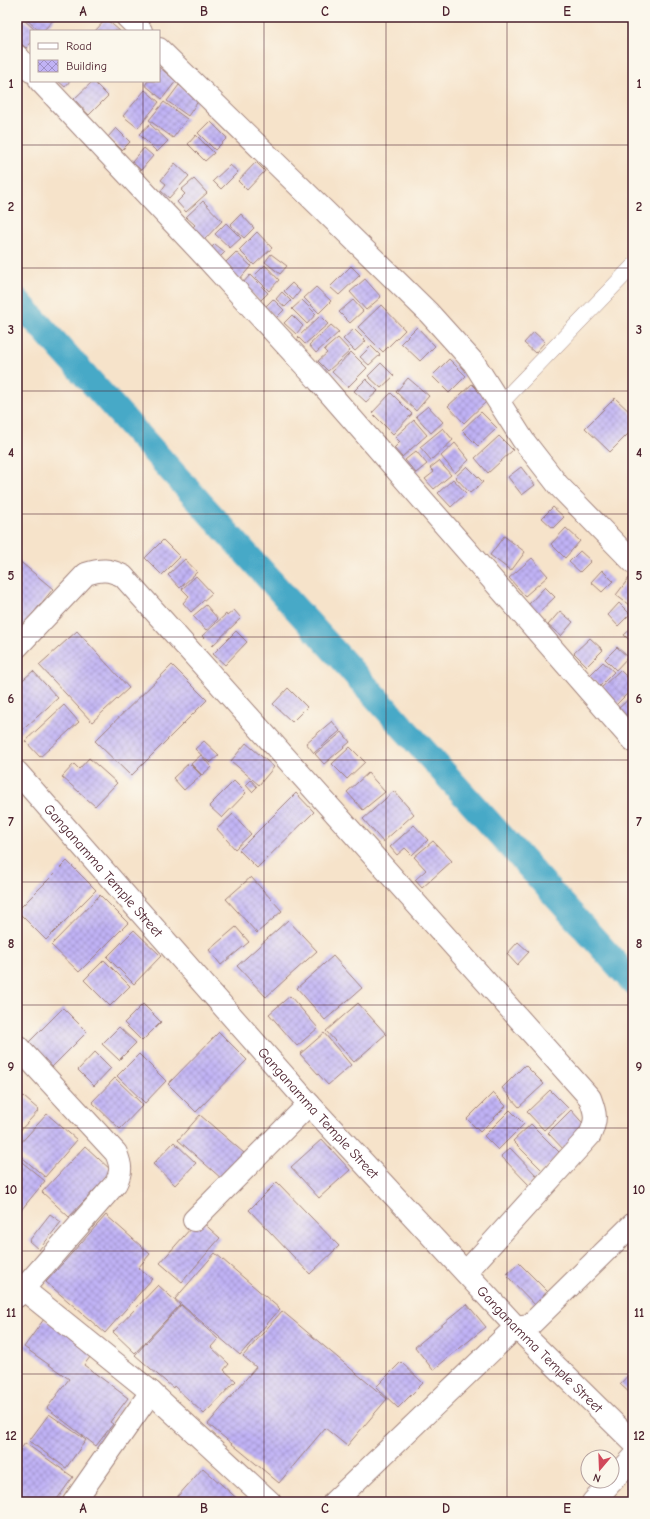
<svg xmlns="http://www.w3.org/2000/svg" width="650" height="1519" font-family="'Comic Neue',sans-serif">
	<style>
		.lines { fill: none; stroke-linecap: round; stroke-linejoin: round }
		.canal { stroke: #47a9c7; stroke-width: 26 }
		.building { fill: url(#building-cross-hatch) }
		.service-casing { stroke: #a0817a; stroke-width: 16 }
		.minor-casing { stroke: #a0817a; stroke-width: 24 }
		.service { stroke: #fff; stroke-width: 15 }
		.minor { stroke: #fff; stroke-width: 22 }
		.grid { fill: none; stroke: #4a1f2b; stroke-width: 1; stroke-opacity: 0.55 }
		.labels { text-anchor: middle; dominant-baseline: central; stroke-width: 4; stroke-linejoin: round; paint-order: stroke }
		.street-label { font-size: 14px; fill: #4a1f2b; stroke: #fbf7ec }
		.neatline { fill: none; stroke: #4a1f2b; stroke-width: 1.5 }
		.grid-label { font-size: 13px; text-anchor: middle; font-weight: bold; fill: #4a1f2b }
	</style>
	<defs>
		<pattern id="building-cross-hatch" width="8" height="8" patternUnits="userSpaceOnUse"><rect width="8" height="8" fill="#c0b2f5"/><path d="M0 0l8 8M0 8l8-8" fill="none" stroke="#9e90c7"/></pattern>
	</defs>
	<rect width="100%" height="100%" fill="#fbf7ec"/>
	<filter id="ink" filterUnits="userSpaceOnUse"><feTurbulence type="fractalNoise" baseFrequency=".025" numOctaves="2"/><feDisplacementMap in="SourceGraphic" scale="8" xChannelSelector="R" yChannelSelector="G"/><feConvolveMatrix kernelMatrix="1 2 1 2 8 2 1 2 1" color-interpolation-filters="sRGB"/></filter>
	<filter id="wash" filterUnits="userSpaceOnUse"><feTurbulence type="fractalNoise" baseFrequency=".012" numOctaves="4" result="noise"/><feDisplacementMap in="SourceGraphic" scale="16" xChannelSelector="R" yChannelSelector="G"/><feGaussianBlur stdDeviation="0.9" result="paint"/><feColorMatrix in="noise" values="0 0 0 0 0 0 0 0 0 0 0 0 0 0 0 0 0 1.4 0 .05"/><feComposite in="paint" operator="in"/></filter>
	<g filter="url(#wash)">
		<rect width="100%" height="100%" fill="#f6e3ca"/>
		<g class="lines">
			<path class="canal" d="M 17,300 L 633,982"/>
		</g>
		<g id="blocks">
			<path class="building" d="M 18,17 L 21,17 L 36,31 L 31,31 L 31,43 L 26,48 L 17,40 Z
				M 24,17 L 56,17 L 43,31 L 39,31 Z
				M 106,19 L 120,31 L 95,31 Z
				M 159,67 L 176,81 L 162,99 L 145,85 L 148,81 L 159,81 Z
				M 58,81 L 70,81 L 65,87 Z
				M 93,81 L 108,96 L 89,115 L 74,99 Z
				M 179,85 L 199,100 L 188,116 L 167,101 Z
				M 145,90 L 159,102 L 138,128 L 123,116 Z
				M 164,102 L 187,119 L 173,138 L 149,120 Z
				M 210,121 L 227,138 L 215,150 L 198,133 Z
				M 150,124 L 168,141 L 157,152 L 139,134 Z
				M 116,128 L 130,142 L 122,150 L 108,137 Z
				M 196,135 L 214,153 L 205,161 L 188,144 Z
				M 144,148 L 153,156 L 141,170 L 132,162 Z
				M 256,162 L 265,171 L 247,190 L 238,181 Z
				M 175,163 L 189,176 L 169,198 L 161,191 L 166,184 L 161,180 Z
				M 230,165 L 238,172 L 221,189 L 213,181 Z
				M 194,179 L 207,193 L 186,212 L 177,202 L 185,194 L 181,190 Z
				M 203,201 L 222,221 L 204,240 L 192,228 L 195,225 L 186,217 Z
				M 241,214 L 254,228 L 244,238 L 230,225 Z
				M 226,223 L 241,238 L 230,248 L 215,234 Z
				M 257,232 L 272,248 L 254,265 L 239,250 Z
				M 215,244 L 225,252 L 219,258 L 210,249 Z
				M 236,252 L 251,266 L 238,281 L 222,266 Z
				M 271,254 L 287,266 L 280,274 L 265,262 Z
				M 265,265 L 279,280 L 269,291 L 254,276 Z
				M 351,266 L 360,275 L 339,295 L 330,287 Z
				M 250,275 L 268,293 L 260,301 L 242,284 Z
				M 365,279 L 381,297 L 366,310 L 350,292 Z
				M 292,283 L 300,291 L 293,300 L 284,291 Z
				M 316,287 L 331,301 L 319,313 L 304,298 Z
				M 282,292 L 291,301 L 285,307 L 276,299 Z
				M 273,299 L 284,310 L 276,318 L 265,307 Z
				M 302,300 L 316,314 L 307,324 L 292,309 Z
				M 353,300 L 363,311 L 350,323 L 339,312 Z
				M 381,305 L 405,330 L 383,352 L 358,327 Z
				M 292,315 L 303,326 L 296,334 L 284,323 Z
				M 320,316 L 328,324 L 305,344 L 298,337 Z
				M 331,325 L 339,332 L 316,353 L 309,345 Z
				M 417,327 L 435,346 L 420,361 L 401,343 Z
				M 354,329 L 366,341 L 355,351 L 343,339 Z
				M 534,332 L 545,342 L 535,353 L 524,343 Z
				M 338,338 L 350,351 L 328,371 L 318,361 L 327,353 L 324,350 Z
				M 371,346 L 380,355 L 369,365 L 360,357 Z
				M 351,352 L 367,368 L 348,387 L 332,372 Z
				M 449,359 L 466,376 L 449,393 L 432,376 Z
				M 381,363 L 394,376 L 381,388 L 368,376 Z
				M 408,378 L 429,396 L 416,411 L 396,392 Z
				M 366,379 L 378,391 L 366,402 L 354,391 Z
				M 472,384 L 488,400 L 464,423 L 448,406 Z
				M 391,393 L 412,414 L 393,434 L 372,413 Z
				M 615,398 L 633,415 L 633,429 L 610,452 L 585,428 Z
				M 428,406 L 443,422 L 431,433 L 416,416 Z
				M 481,412 L 497,428 L 478,446 L 462,430 Z
				M 414,420 L 427,435 L 402,457 L 394,448 L 400,442 L 395,437 Z
				M 443,428 L 453,440 L 431,460 L 420,447 Z
				M 499,436 L 513,450 L 488,473 L 475,458 Z
				M 455,443 L 469,460 L 455,473 L 441,456 Z
				M 416,451 L 427,464 L 416,473 L 405,460 Z
				M 439,461 L 451,475 L 434,489 L 425,479 L 434,472 L 430,468 Z
				M 467,466 L 483,482 L 470,493 L 455,477 Z
				M 521,467 L 535,485 L 522,495 L 508,477 Z
				M 453,479 L 466,493 L 451,507 L 438,493 Z
				M 553,507 L 564,517 L 553,528 L 542,518 Z
				M 566,528 L 580,541 L 565,558 L 551,544 Z
				M 504,536 L 525,552 L 511,571 L 490,555 Z
				M 163,540 L 180,557 L 162,575 L 145,558 Z
				M 580,551 L 591,561 L 580,572 L 569,562 Z
				M 532,558 L 548,576 L 525,596 L 509,578 Z
				M 17,559 L 53,589 L 21,628 L 17,625 Z
				M 185,559 L 197,572 L 180,588 L 168,575 Z
				M 602,570 L 613,581 L 602,592 L 591,582 Z
				M 196,576 L 212,593 L 191,612 L 183,603 L 189,596 L 182,589 Z
				M 629,578 L 633,581 L 633,608 L 616,595 Z
				M 545,587 L 555,597 L 537,614 L 528,605 Z
				M 619,603 L 630,614 L 618,626 L 608,615 Z
				M 206,605 L 218,619 L 206,630 L 193,616 Z
				M 234,610 L 241,618 L 212,646 L 202,636 L 226,614 L 227,616 Z
				M 560,611 L 573,622 L 561,636 L 548,625 Z
				M 633,627 L 633,644 L 624,635 Z
				M 77,631 L 129,688 L 92,722 L 39,665 Z
				M 236,631 L 247,642 L 225,665 L 213,654 Z
				M 590,638 L 603,650 L 587,666 L 574,653 Z
				M 617,647 L 628,657 L 616,670 L 605,659 Z
				M 603,662 L 614,672 L 600,686 L 589,676 Z
				M 172,665 L 207,700 L 131,776 L 95,741 Z
				M 620,670 L 633,683 L 633,688 L 616,705 L 600,689 Z
				M 33,671 L 58,698 L 17,735 L 17,685 Z
				M 288,688 L 307,707 L 292,722 L 273,704 Z
				M 633,695 L 633,725 L 618,709 Z
				M 64,705 L 79,722 L 40,757 L 25,741 Z
				M 332,721 L 340,731 L 314,753 L 306,743 Z
				M 342,732 L 350,742 L 324,764 L 315,754 Z
				M 204,741 L 219,755 L 210,763 L 195,749 Z
				M 246,743 L 274,767 L 259,785 L 231,761 Z
				M 350,747 L 365,762 L 347,779 L 332,764 Z
				M 201,755 L 211,767 L 202,775 L 191,764 Z
				M 89,758 L 117,783 L 95,806 L 62,777 L 74,764 L 79,769 Z
				M 189,763 L 201,775 L 184,790 L 173,778 Z
				M 368,773 L 385,792 L 363,810 L 347,792 Z
				M 251,780 L 257,787 L 252,792 L 246,785 Z
				M 234,781 L 246,793 L 222,818 L 209,806 Z
				M 394,791 L 414,814 L 383,842 L 363,819 Z
				M 296,793 L 314,812 L 257,868 L 239,850 Z
				M 233,814 L 251,834 L 235,849 L 217,829 Z
				M 414,825 L 428,840 L 412,855 L 405,848 L 397,855 L 390,847 Z
				M 433,841 L 452,861 L 422,888 L 415,880 L 426,870 L 414,857 Z
				M 67,861 L 96,890 L 46,940 L 17,911 Z
				M 251,877 L 282,911 L 257,933 L 226,899 Z
				M 100,895 L 128,923 L 79,972 L 51,945 Z
				M 288,920 L 317,951 L 266,997 L 237,966 Z
				M 236,927 L 249,942 L 221,965 L 209,950 Z
				M 134,930 L 161,956 L 134,984 L 107,957 Z
				M 518,942 L 529,952 L 517,965 L 507,954 Z
				M 333,956 L 362,988 L 325,1020 L 297,988 Z
				M 104,960 L 130,986 L 110,1006 L 84,980 Z
				M 290,996 L 318,1028 L 297,1046 L 269,1014 Z
				M 358,1003 L 386,1034 L 354,1062 L 326,1031 Z
				M 143,1004 L 161,1022 L 142,1041 L 124,1023 Z
				M 63,1008 L 87,1032 L 51,1068 L 27,1044 Z
				M 119,1027 L 136,1043 L 119,1060 L 102,1044 Z
				M 219,1032 L 247,1060 L 196,1112 L 168,1084 Z
				M 324,1033 L 351,1065 L 328,1085 L 300,1054 Z
				M 95,1052 L 111,1068 L 94,1086 L 78,1070 Z
				M 139,1054 L 166,1081 L 145,1103 L 117,1076 Z
				M 525,1065 L 544,1084 L 519,1107 L 502,1088 Z
				M 115,1078 L 143,1105 L 120,1129 L 92,1102 Z
				M 550,1090 L 568,1108 L 544,1130 L 527,1112 Z
				M 17,1091 L 39,1110 L 17,1134 Z
				M 493,1093 L 506,1106 L 480,1132 L 467,1119 Z
				M 510,1110 L 524,1124 L 498,1150 L 484,1136 Z
				M 571,1110 L 588,1129 L 565,1151 L 548,1133 Z
				M 47,1114 L 77,1140 L 45,1177 L 17,1153 L 17,1147 Z
				M 200,1115 L 244,1153 L 222,1179 L 178,1140 Z
				M 531,1124 L 560,1153 L 543,1171 L 513,1141 Z
				M 322,1139 L 350,1170 L 319,1198 L 291,1167 Z
				M 174,1142 L 196,1163 L 175,1185 L 153,1164 Z
				M 85,1146 L 112,1171 L 69,1217 L 42,1192 Z
				M 510,1148 L 538,1177 L 529,1185 L 501,1156 Z
				M 17,1158 L 45,1181 L 17,1215 Z
				M 277,1182 L 339,1246 L 310,1274 L 249,1210 Z
				M 50,1214 L 61,1222 L 39,1250 L 29,1241 Z
				M 106,1215 L 150,1254 L 138,1268 L 152,1279 L 105,1333 L 46,1282 Z
				M 199,1219 L 220,1238 L 182,1282 L 160,1263 Z
				M 215,1253 L 280,1309 L 240,1355 L 175,1299 Z
				M 519,1263 L 556,1300 L 543,1313 L 506,1275 Z
				M 158,1285 L 180,1305 L 135,1353 L 113,1332 Z
				M 467,1304 L 486,1327 L 433,1370 L 415,1347 Z
				M 181,1305 L 218,1339 L 211,1347 L 229,1364 L 224,1370 L 236,1381 L 204,1414 L 174,1386 L 173,1388 L 135,1355 Z
				M 282,1311 L 387,1399 L 347,1446 L 325,1428 L 279,1483 L 208,1424 L 256,1367 L 243,1356 Z
				M 44,1319 L 96,1349 L 84,1365 L 128,1398 L 110,1422 L 113,1424 L 96,1446 L 47,1408 L 69,1379 L 24,1347 Z
				M 401,1362 L 423,1383 L 398,1408 L 376,1387 Z
				M 633,1370 L 633,1396 L 620,1384 Z
				M 49,1414 L 86,1440 L 66,1468 L 29,1441 Z
				M 25,1443 L 73,1477 L 55,1502 L 17,1502 L 17,1455 Z
				M 203,1468 L 241,1502 L 182,1502 L 177,1497 Z"/>
		</g>
	</g>
	<g filter="url(#ink)">
		<use href="#blocks" fill-opacity="0" stroke="#a0817a" stroke-width="1"/>
		<g class="lines">
			<g class="service-casing">
				<path id="service" d="M 500,404 L 633,266"/>
			</g>
			<g class="minor-casing">
				<g id="minor">
					<path d="M 127,17 L 141,31"/>
					<path d="M 159,49 L 428,312 L 474,363 L 523,440 L 558,485 L 633,562"/>
					<path d="M 17,56 L 31,71"/>
					<path d="M 40,81 L 201,252 L 319,381 L 633,741"/>
					<path d="M 17,647 L 86,574 C 101,569 109,569 123,576 L 590,1098 C 596,1114 597,1119 590,1135 L 466,1272"/>
					<path id="s1" d="M 17,772 L 309,1104 L 516,1327 L 633,1442"/>
					<path d="M 17,1046 L 116,1153 C 121,1165 122,1171 116,1183 L 17,1296"/>
					<path d="M 194,1220 L 309,1104"/>
					<path d="M 17,1284 L 151,1392 L 270,1502"/>
					<path d="M 612,1481 L 633,1458"/>
					<path d="M 74,1502 L 151,1392"/>
					<path d="M 334,1502 L 516,1327 L 530,1325 L 633,1224"/>
					<path d="M 593,1502 L 612,1481"/>
				</g>
			</g>
			<use href="#service" class="service"/>
			<use href="#minor" class="minor"/>
		</g>
	</g>
	<path class="grid" d="M 143,17 L 143,31M 264,17 L 264,1502M 386,17 L 386,1502M 507,17 L 507,1502M 143,81 L 143,1502M 17,145 L 633,145M 17,268 L 633,268M 17,391 L 633,391M 17,514 L 633,514M 17,637 L 633,637M 17,760 L 633,760M 17,882 L 633,882M 17,1005 L 633,1005M 17,1128 L 633,1128M 17,1251 L 633,1251M 17,1374 L 633,1374"/>
	<g class="labels">
		<g class="street-label">
			<text stroke="none"><textPath href="#s1" startOffset="131">Ganganamma Temple Street</textPath></text>
			<text stroke="none"><textPath href="#s1" startOffset="455">Ganganamma Temple Street</textPath></text>
			<text stroke="none"><textPath href="#s1" startOffset="779">Ganganamma Temple Street</textPath></text>
		</g>
	</g>
	<rect width="650" height="1519" fill="none" stroke="#fbf7ec" stroke-width="44"/>
	<rect x="30" y="30" width="130" height="52" fill="#fbf7ec" stroke="#b4a19f"/>
	<rect x="38" y="43" width="20" height="6" fill="#ffffff" stroke="#b4a19f"/>
	<text x="66" y="50" font-size="12" fill="#4a1f2b">Road</text>
	<rect x="38" y="60" width="20" height="12" fill="url(#building-cross-hatch)" stroke="#b4a19f"/>
	<text x="66" y="70" font-size="12" fill="#4a1f2b">Building</text>
	<g transform="translate(600 1469) rotate(199)"><circle r="19" fill="#fbf7ec" stroke="#b4a19f"/>
	<path d="M0-3L7 15L0 10L-7 15Z" fill="#d1495b"/>
	<text y="-6" font-size="11" font-weight="bold" text-anchor="middle" fill="#4a1f2b">N</text>
	</g>
	<rect x="22" y="22" width="606" height="1475" class="neatline"/>
	<g class="grid-label">
		<text x="83" y="16">A</text>
		<text x="204" y="16">B</text>
		<text x="325" y="16">C</text>
		<text x="446" y="16">D</text>
		<text x="567" y="16">E</text>
		<text x="11" y="88">1</text>
		<text x="639" y="88">1</text>
		<text x="11" y="211">2</text>
		<text x="639" y="211">2</text>
		<text x="11" y="334">3</text>
		<text x="639" y="334">3</text>
		<text x="11" y="457">4</text>
		<text x="639" y="457">4</text>
		<text x="11" y="580">5</text>
		<text x="639" y="580">5</text>
		<text x="11" y="703">6</text>
		<text x="639" y="703">6</text>
		<text x="11" y="826">7</text>
		<text x="639" y="826">7</text>
		<text x="11" y="948">8</text>
		<text x="639" y="948">8</text>
		<text x="11" y="1071">9</text>
		<text x="639" y="1071">9</text>
		<text x="11" y="1194">10</text>
		<text x="639" y="1194">10</text>
		<text x="11" y="1317">11</text>
		<text x="639" y="1317">11</text>
		<text x="11" y="1440">12</text>
		<text x="639" y="1440">12</text>
		<text x="83" y="1513">A</text>
		<text x="204" y="1513">B</text>
		<text x="325" y="1513">C</text>
		<text x="446" y="1513">D</text>
		<text x="567" y="1513">E</text>
	</g>
</svg>
